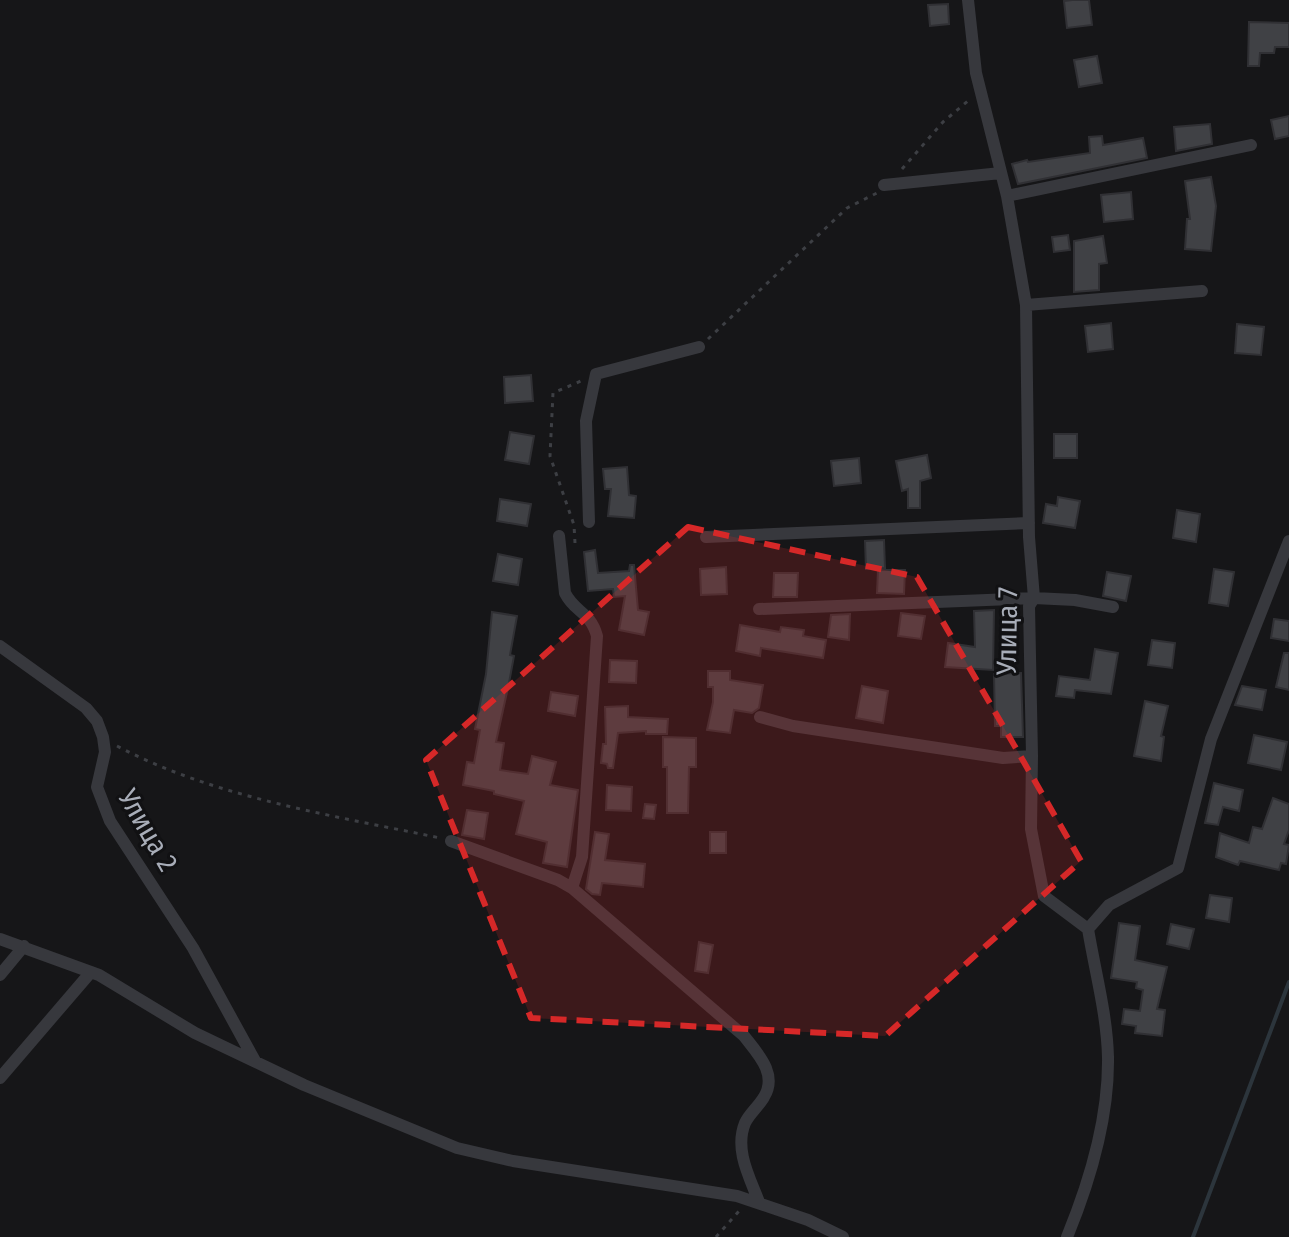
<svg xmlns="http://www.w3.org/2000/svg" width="1289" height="1237" font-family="'Fira Sans Condensed',sans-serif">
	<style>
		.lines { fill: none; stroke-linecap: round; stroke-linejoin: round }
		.stream { stroke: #2c353c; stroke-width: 4 }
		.building { fill: #404145; stroke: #303034; stroke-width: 2 }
		.path { stroke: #3d3f44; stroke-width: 3; stroke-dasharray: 4 6; stroke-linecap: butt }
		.street { stroke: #37383d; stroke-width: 12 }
		.marked { fill: #d62828; fill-opacity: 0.2; stroke: #d62828; stroke-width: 6; stroke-dasharray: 16 10; stroke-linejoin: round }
		.labels { text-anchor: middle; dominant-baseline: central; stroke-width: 6; stroke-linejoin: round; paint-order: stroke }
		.street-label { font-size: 28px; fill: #a8adb8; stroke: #111113 }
	</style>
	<rect width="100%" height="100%" fill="#161618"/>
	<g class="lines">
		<path class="stream" d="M 1193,1237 L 1289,982"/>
	</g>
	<path class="building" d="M 1072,0 L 1089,0 L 1092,25 L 1067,28 L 1064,1 Z
		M 948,4 L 949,24 L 930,26 L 928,5 Z
		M 1249,22 L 1289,23 L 1289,47 L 1275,47 L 1274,53 L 1260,53 L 1259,66 L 1248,66 Z
		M 1097,56 L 1102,83 L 1079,87 L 1074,60 Z
		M 1289,116 L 1289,136 L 1275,139 L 1271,120 Z
		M 1210,124 L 1212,144 L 1176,151 L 1174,127 Z
		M 1102,136 L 1103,145 L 1143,138 L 1147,158 L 1018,184 L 1012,164 L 1027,160 L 1028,162 L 1090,153 L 1089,137 Z
		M 1211,177 L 1216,206 L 1211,251 L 1185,249 L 1187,219 L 1190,219 L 1185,181 Z
		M 1131,192 L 1133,219 L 1104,222 L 1101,195 Z
		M 1068,235 L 1070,250 L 1054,252 L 1052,237 Z
		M 1103,236 L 1107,263 L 1099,264 L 1099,290 L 1074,292 L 1074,241 Z
		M 1111,323 L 1113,349 L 1088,352 L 1085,326 Z
		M 1237,324 L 1264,327 L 1261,355 L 1235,353 Z
		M 531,375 L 533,401 L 505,403 L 504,377 Z
		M 510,432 L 534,436 L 529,464 L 505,460 Z
		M 1054,434 L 1077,434 L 1077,458 L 1054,458 Z
		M 927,455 L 931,478 L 920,481 L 920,508 L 908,508 L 908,489 L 902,491 L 896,461 Z
		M 859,458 L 861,483 L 834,486 L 831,461 Z
		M 627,467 L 629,495 L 636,496 L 634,518 L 608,516 L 611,489 L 605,489 L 603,469 Z
		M 1058,497 L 1080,501 L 1075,528 L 1043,523 L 1046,504 L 1057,506 Z
		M 500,499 L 531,504 L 527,526 L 497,521 Z
		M 1177,510 L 1200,514 L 1196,542 L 1173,538 Z
		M 884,540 L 885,568 L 866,569 L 865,541 Z
		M 595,550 L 598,573 L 629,571 L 630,565 L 634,565 L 638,610 L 649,612 L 644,635 L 619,630 L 625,596 L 614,597 L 613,589 L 588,591 L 584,552 Z
		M 498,554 L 522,559 L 518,585 L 493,581 Z
		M 726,567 L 727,594 L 701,595 L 700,569 Z
		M 1214,569 L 1234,572 L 1228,606 L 1209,603 Z
		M 878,570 L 905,570 L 904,594 L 877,593 Z
		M 1107,572 L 1131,576 L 1126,601 L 1103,596 Z
		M 774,573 L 798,573 L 797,597 L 773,597 Z
		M 994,610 L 993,670 L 945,667 L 948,643 L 975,647 L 974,611 Z
		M 492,612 L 517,616 L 510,655 L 514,656 L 509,683 L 496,742 L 504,743 L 500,770 L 528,774 L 532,756 L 556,762 L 550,785 L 578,790 L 567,867 L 543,863 L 547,842 L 516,834 L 524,801 L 494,794 L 494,791 L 463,785 L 467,762 L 474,763 L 480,730 L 475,729 L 486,674 Z
		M 901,613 L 925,616 L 921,639 L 898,636 Z
		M 850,614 L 849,640 L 828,637 L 831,615 Z
		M 1274,619 L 1289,621 L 1289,641 L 1271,638 Z
		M 740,625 L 780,632 L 781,627 L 804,630 L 803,636 L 826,640 L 823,658 L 761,648 L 760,656 L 736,651 Z
		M 1152,640 L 1175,643 L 1172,668 L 1148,665 Z
		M 1095,649 L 1118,653 L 1111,694 L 1075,690 L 1074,698 L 1056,696 L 1059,676 L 1090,680 Z
		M 1284,653 L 1289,653 L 1289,690 L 1276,687 Z
		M 610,660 L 637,661 L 636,683 L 609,682 Z
		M 708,671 L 730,671 L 730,680 L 763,685 L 759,708 L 752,713 L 734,710 L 730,733 L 707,730 L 713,702 L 713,687 L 708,687 Z
		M 1021,673 L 1023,737 L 1001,737 L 1001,726 L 995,726 L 994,674 Z
		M 862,686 L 888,691 L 883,723 L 856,718 Z
		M 1242,686 L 1266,690 L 1262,710 L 1235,705 Z
		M 551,692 L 578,696 L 575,716 L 548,711 Z
		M 1145,701 L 1168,706 L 1161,736 L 1164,737 L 1161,761 L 1134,756 Z
		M 628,706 L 628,717 L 668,719 L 667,734 L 646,734 L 646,731 L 618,733 L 613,768 L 608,768 L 607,764 L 601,763 L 603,744 L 606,744 L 605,707 Z
		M 1254,735 L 1287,742 L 1281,770 L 1248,763 Z
		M 663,737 L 696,738 L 696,767 L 689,767 L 688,813 L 667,813 L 667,767 L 663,767 Z
		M 1214,783 L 1243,790 L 1239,811 L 1223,807 L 1218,825 L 1205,823 Z
		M 607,785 L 632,787 L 631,811 L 606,810 Z
		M 1273,798 L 1289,804 L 1289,830 L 1284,844 L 1289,845 L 1286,864 L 1281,863 L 1279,870 L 1240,861 L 1238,865 L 1216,857 L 1220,833 L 1249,843 L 1253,827 L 1262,829 Z
		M 645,804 L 656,805 L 654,819 L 643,818 Z
		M 467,810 L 488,813 L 484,839 L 462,835 Z
		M 595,832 L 609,834 L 605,860 L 645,864 L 643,887 L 602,883 L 600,895 L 592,894 L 586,889 Z
		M 710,832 L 726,832 L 726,853 L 710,853 Z
		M 1210,895 L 1232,898 L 1229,922 L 1206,918 Z
		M 1119,923 L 1140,926 L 1135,960 L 1167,967 L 1157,1009 L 1165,1010 L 1162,1036 L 1135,1033 L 1136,1026 L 1122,1024 L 1124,1009 L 1140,1011 L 1143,990 L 1136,988 L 1137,982 L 1111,978 Z
		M 1171,924 L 1194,929 L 1189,949 L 1167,944 Z
		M 699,942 L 713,945 L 708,973 L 695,971 Z"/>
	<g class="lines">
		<path class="path" d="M 902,169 L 943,122 L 969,100
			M 708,339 L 847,208 L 877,193
			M 575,543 L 574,525 L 550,456 L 553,393 L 581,381
			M 117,746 C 216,798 331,815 440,838
			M 716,1237 L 740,1210"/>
		<path class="street" d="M 968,0 L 976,73 L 1007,196 L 1026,305 L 1029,537 L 1034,598 L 1029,606 L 1032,756 L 1031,829 L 1044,896 L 1088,929 C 1095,971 1107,1015 1108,1057 C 1109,1118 1090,1181 1067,1237
			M 884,185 L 1001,173
			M 1007,196 L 1251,145
			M 1026,305 L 1202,291
			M 589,522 L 586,421 L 596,374 L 699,347
			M 559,536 L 565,593 C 575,613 590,611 597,636 L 582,857 L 572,888
			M 706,537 L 1029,523
			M 759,609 L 1034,598 L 1075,600 L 1113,607
			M 0,646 L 86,708 L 97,721 L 103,737 L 105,752 L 97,787 L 110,821 L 193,948 L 255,1061
			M 760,717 L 793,726 L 1003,758 L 1032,756
			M 451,841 L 558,880 L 572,888 L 744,1036 C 758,1054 778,1074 764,1097 C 759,1106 749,1114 745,1123 C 734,1150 750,1178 759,1202
			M 1088,929 L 1109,905 L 1178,868 L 1211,739 L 1289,541
			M 0,939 L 99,975 L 195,1033 L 304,1085 L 457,1148 L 513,1161 L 737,1196 L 808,1220 L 843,1237
			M 0,975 L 24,946
			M 0,1078 L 91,972"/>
	</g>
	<path class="marked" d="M 688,527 L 917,577 L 1081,861 L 885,1036 L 531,1018 L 426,760 Z"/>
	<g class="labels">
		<g class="street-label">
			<text transform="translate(1007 631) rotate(-89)">Улица 7</text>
			<text transform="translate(148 830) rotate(60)">Улица 2</text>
		</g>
	</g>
</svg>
